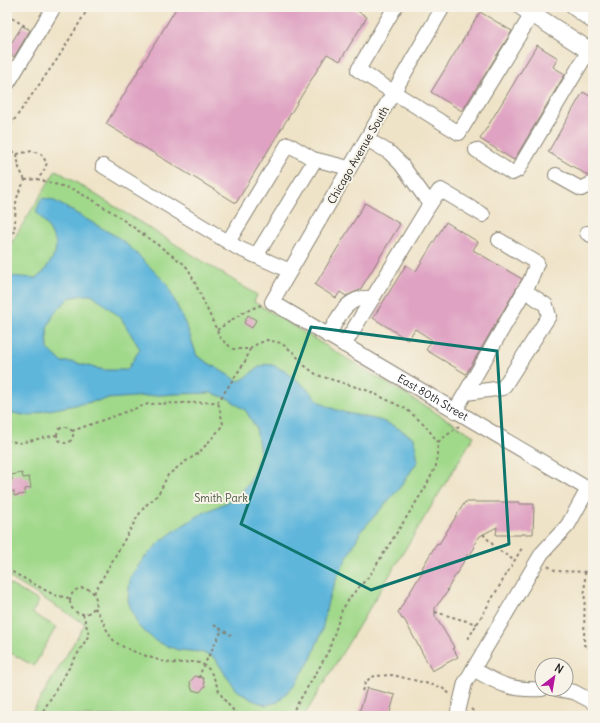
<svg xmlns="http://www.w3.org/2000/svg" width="600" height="723" font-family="Delius,sans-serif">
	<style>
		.green { fill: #a1d98b; stroke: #5e7a54 }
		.water { fill: #5eb6db; stroke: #3d697c; fill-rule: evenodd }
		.building { fill: #dfa2c2 }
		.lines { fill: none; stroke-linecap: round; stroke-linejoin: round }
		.minor-casing { stroke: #868072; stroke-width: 16 }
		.major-casing { stroke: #868072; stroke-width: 19 }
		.path { stroke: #868072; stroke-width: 2; stroke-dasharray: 3 3; stroke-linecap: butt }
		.minor { stroke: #fff; stroke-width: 14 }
		.major { stroke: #fff; stroke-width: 17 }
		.marked { fill: none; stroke: #0f766e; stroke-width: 3; stroke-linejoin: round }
		.labels { text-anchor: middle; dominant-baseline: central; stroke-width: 4; stroke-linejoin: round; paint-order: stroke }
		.street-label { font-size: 11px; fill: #1c1c1c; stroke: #f7f3e8 }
		.park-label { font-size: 11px; fill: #44553d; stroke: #f7f3e8 }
	</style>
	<rect width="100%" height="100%" fill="#f7f3e8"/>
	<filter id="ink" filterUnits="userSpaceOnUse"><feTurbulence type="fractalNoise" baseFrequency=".025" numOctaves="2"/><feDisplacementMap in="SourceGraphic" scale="8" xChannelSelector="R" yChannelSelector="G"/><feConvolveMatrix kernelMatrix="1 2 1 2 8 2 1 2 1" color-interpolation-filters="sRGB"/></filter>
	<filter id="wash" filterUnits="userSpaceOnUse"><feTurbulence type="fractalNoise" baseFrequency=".012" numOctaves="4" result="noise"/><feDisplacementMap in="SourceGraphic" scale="16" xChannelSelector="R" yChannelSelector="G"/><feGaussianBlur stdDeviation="0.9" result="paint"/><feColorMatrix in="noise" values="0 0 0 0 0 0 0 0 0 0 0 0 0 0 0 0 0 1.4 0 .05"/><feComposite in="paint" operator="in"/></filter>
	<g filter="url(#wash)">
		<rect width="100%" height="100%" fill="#efe3c7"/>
		<path class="green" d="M 56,170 L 257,295 L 254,302 L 474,436 L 304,716 L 30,716 L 85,624 L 7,576 L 7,250 Z
			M 7,583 L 39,601 L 32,613 L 56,627 L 34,666 L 7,651 Z"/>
		<path class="water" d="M 42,198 L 53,200 L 119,238 L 132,249 L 167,284 L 188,330 L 197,356 L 238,381 C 250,379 257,361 272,365 C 284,369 296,379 305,387 C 311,392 315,398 320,402 C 338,414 362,415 382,421 C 394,425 404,432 414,438 L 418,461 L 398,490 L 361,531 L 338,575 L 328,601 L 322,631 L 311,659 L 296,683 L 278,702 L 266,705 L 252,700 L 237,690 L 226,676 L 215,658 L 201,652 L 178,650 L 157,642 L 138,626 L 128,601 L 130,578 L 143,559 L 161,541 L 177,529 L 201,514 L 236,498 L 249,483 L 260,454 L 256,428 L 246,411 L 229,399 L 212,393 L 175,394 L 107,399 L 44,411 L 29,416 L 7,412 L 7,276 L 36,278 L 43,273 L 55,254 L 56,243 L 48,227 L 36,211 ZM 83,295 L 93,295 L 121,318 L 140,349 L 127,370 L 104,370 L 73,362 L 62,362 L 48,349 L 47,328 L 54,314 L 69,298 Z"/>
		<g id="blocks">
			<path class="building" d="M 177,7 L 351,7 L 367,17 L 340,61 L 327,54 L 236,203 L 106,124 Z
				M 480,12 L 512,31 L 462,111 L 431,92 Z
				M 22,26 L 30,30 L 14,57 L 7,52 L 7,50 Z
				M 537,45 L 558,58 L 553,67 L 565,74 L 514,160 L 480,139 Z
				M 583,92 L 593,98 L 593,175 L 589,176 L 548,152 Z
				M 365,203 L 400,224 L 360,290 L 346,296 L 340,292 L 336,298 L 315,285 Z
				M 446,222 L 478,242 L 473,250 L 522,279 L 466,374 L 426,350 L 432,340 L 415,329 L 408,340 L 373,318 L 406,265 L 416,271 Z
				M 248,315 L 256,320 L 252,328 L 244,323 Z
				M 22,473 L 23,478 L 29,477 L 31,488 L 25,489 L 25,494 L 14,496 L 14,491 L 7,492 L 7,481 L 12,480 L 11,475 Z
				M 465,502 L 519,502 L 519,504 L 534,504 L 533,534 L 522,534 L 521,535 L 496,535 L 497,527 L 480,536 L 473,546 L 475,547 L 470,555 L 468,554 L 447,590 L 448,591 L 435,608 L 435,616 L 454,647 L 453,648 L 458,657 L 432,671 L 404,619 L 402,619 L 398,612 L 424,569 L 422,568 L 437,543 L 439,544 Z
				M 195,676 L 203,678 L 205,686 L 200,692 L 192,690 L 190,682 Z
				M 367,688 L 395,695 L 389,716 L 358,716 Z"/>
		</g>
	</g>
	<g filter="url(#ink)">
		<use href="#blocks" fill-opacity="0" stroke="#868072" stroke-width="1"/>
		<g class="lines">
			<g class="minor-casing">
				<g id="minor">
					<path d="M 395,7 L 358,70 L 459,133 L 532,14"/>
					<path id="s1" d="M 443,7 L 272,302 L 593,492"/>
					<path d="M 8,83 L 54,7"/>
					<path d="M 476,150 L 512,173 L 518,170 L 589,50"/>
					<path d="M 103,166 L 238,248 L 290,271"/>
					<path d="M 556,175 L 581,189 L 593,183"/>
					<path d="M 430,204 L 439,191 L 441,190 L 483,215"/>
					<path d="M 587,233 L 593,236"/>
					<path d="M 228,242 L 288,144 L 313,159 L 349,168"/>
					<path d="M 256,256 L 315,160"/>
					<path d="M 328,336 C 339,316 346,295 373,298"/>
					<path d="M 344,345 L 430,204 L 401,164 L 390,153 L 367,139"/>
					<path d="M 466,393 L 503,388 L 549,316 L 546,305 L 524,290"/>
					<path d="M 455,411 L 530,281 L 537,263 L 499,240"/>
					<path d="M 473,669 C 499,684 511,691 542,689"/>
					<path d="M 557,689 L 574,692 L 593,702"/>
					<path d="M 457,716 L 465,683 L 542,553 L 568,525 L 588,489"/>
				</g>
			</g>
			<g class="major-casing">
				<path id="major" d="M 522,7 L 593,53
					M 575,7 L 593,20"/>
			</g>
			<path class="path" d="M 7,15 L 28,28
				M 7,130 L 58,58 L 89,7
				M 7,148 L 17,154 L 19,168 L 25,180
				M 17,154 L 32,151 L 41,154 L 47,163 L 43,173 L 37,179
				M 25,180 L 37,179 L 72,189 L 91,199 L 115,214 L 184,264 L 189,270 L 221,339 L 233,349 L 250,349 L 257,344 L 267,340 L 281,343 L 293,352 L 305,366 L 317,375 L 369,391 L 406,409 L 424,424 L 438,442 L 436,466 L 425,488 L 370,575 L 351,596 L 342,610 L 329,650 L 318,670 L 290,716
				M 7,244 C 20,229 12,212 18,195 C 19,190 23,185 25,180
				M 217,330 L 242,313 L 261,305
				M57 435a8 8 0 1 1 16 0a8 8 0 1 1-16 0Z
				M 72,431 L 148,404 L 218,402 L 246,360 L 250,349
				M 7,440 L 19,443 L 56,435
				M 438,442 L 459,426
				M 483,534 L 497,549 L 515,561
				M 548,566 L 556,571 L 593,572
				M 7,569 L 54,595 L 69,598
				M 585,572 L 584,645 L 593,650
				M70 601a13 13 0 1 1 26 0a13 13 0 1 1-26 0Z
				M 94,593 L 138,516 L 145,506 L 158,495 L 168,475 L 183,463 L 199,453 L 219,430 L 223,424 L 218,402
				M 94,608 C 105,618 105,635 117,643 C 124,649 161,662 171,663 C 182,664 194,659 204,665 C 213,671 215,682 219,691 C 223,699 229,706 236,713 L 236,716
				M 435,612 L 477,624
				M 214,625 L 231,635
				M 468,639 L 522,548
				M 199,678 L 202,669 L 222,630
				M 362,691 L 365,683 L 370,678 L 375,676 L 393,675 L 441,687 L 450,694
				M 471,709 L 479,716
				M 40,716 L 89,635 L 83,614"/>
			<use href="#minor" class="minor"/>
			<use href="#major" class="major"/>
		</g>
	</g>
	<path class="marked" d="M 311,327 L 497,351 L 509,544 L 371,590 L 241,524 Z"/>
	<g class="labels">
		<g class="street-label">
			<text transform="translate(358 155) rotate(-60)">Chicago Avenue South</text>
			<text stroke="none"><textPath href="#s1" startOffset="528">East 80th Street</textPath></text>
		</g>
		<g class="park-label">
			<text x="221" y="498">Smith Park</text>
		</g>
	</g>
	<rect width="600" height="723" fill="none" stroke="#f7f3e8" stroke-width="24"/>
	<g transform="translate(554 677) rotate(31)"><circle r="19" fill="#f7f3e8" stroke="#9f9d96"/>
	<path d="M0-3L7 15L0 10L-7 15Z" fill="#b5179e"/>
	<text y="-6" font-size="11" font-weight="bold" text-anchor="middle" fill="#1c1c1c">N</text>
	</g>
</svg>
